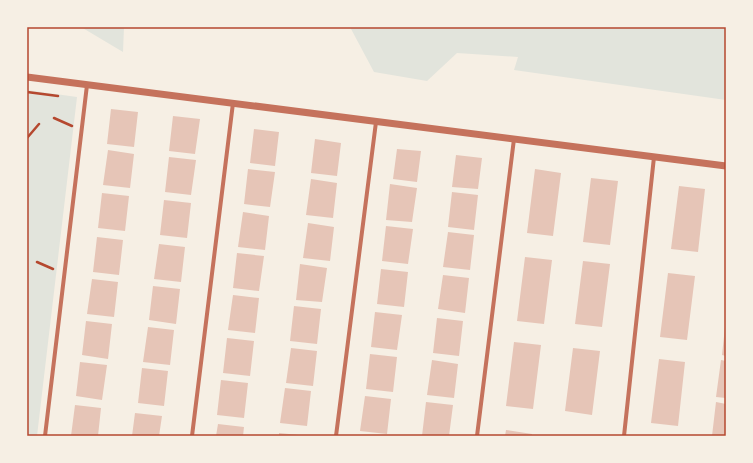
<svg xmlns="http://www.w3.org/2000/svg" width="753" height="463" font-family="Raleway,sans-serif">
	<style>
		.green { fill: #e2e4dc }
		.building { fill: #e6c5b7 }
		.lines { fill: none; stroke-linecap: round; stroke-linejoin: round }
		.path { stroke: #b5482f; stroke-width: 2.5 }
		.minor { stroke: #c5725c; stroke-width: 4 }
		.tertiary { stroke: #c5725c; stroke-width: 7 }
		.neatline { fill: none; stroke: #b5482f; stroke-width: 1.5 }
	</style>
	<rect width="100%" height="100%" fill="#f6efe4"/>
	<path class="green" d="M 81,27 L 124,27 L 123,52 Z
		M 350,27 L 726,27 L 726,100 L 514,70 L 518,57 L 457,53 L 427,81 L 374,72 Z
		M 27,90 L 77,97 L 37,436 L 27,436 Z"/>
	<path class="building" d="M 111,109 L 138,112 L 134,147 L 107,144 Z
		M 173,116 L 200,119 L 195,154 L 169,151 Z
		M 254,129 L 279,132 L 275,166 L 250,163 Z
		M 315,139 L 341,143 L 337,176 L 311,173 Z
		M 397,149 L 421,151 L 417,182 L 393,179 Z
		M 108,150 L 134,154 L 130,188 L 103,185 Z
		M 456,155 L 482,158 L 478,189 L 452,187 Z
		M 169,157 L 196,160 L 191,195 L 165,192 Z
		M 248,169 L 275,172 L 270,207 L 244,204 Z
		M 535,169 L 561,173 L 553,236 L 527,233 Z
		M 591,178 L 618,181 L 610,245 L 583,242 Z
		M 311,179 L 337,183 L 333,218 L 306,215 Z
		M 390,184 L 417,188 L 412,222 L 386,220 Z
		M 679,186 L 705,189 L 698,252 L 671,249 Z
		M 452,192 L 478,195 L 474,230 L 448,227 Z
		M 102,193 L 129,196 L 125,231 L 98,228 Z
		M 164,200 L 191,203 L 187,238 L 160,235 Z
		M 243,212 L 269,216 L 265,250 L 238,247 Z
		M 308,223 L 334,227 L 330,261 L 303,258 Z
		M 386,226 L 413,229 L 408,264 L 382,261 Z
		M 448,232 L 474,235 L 470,270 L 443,267 Z
		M 97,237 L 123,240 L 119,275 L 93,272 Z
		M 159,244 L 185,247 L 181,282 L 154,279 Z
		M 237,253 L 264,256 L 259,291 L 233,288 Z
		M 525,257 L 552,260 L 544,324 L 517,321 Z
		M 583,261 L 610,264 L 602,327 L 575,324 Z
		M 300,264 L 327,268 L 322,302 L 296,300 Z
		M 381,269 L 408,272 L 404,307 L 377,304 Z
		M 668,273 L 695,276 L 687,340 L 660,337 Z
		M 443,275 L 469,278 L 465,313 L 438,309 Z
		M 92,279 L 118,282 L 114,317 L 87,314 Z
		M 153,286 L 180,289 L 176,324 L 149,320 Z
		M 233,295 L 259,298 L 255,333 L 228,330 Z
		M 294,306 L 321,309 L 317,344 L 290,341 Z
		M 375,312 L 402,315 L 397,350 L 371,347 Z
		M 437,318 L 463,321 L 459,356 L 433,353 Z
		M 86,321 L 112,324 L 108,359 L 82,355 Z
		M 148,327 L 174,330 L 170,365 L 143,362 Z
		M 725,327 L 726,327 L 726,356 L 722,355 Z
		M 227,338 L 254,341 L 250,376 L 223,373 Z
		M 514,342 L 541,345 L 533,409 L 506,406 Z
		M 291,348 L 317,351 L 313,386 L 286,383 Z
		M 573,348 L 600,351 L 592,415 L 565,411 Z
		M 370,354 L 397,357 L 393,392 L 366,389 Z
		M 659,359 L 685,362 L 678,426 L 651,423 Z
		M 432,360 L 458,364 L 454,398 L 427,395 Z
		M 721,360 L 726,361 L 726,398 L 716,397 Z
		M 80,362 L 107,365 L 102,400 L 76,396 Z
		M 142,368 L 168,371 L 164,406 L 138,403 Z
		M 221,380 L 248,383 L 244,418 L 217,415 Z
		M 285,388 L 311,391 L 307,426 L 280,423 Z
		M 365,396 L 391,399 L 387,434 L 360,431 Z
		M 426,402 L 453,405 L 449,436 L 422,436 Z
		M 716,402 L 726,404 L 726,436 L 712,436 Z
		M 75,405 L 101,408 L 98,436 L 71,436 Z
		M 135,413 L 162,416 L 159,436 L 132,436 Z
		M 218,424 L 244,427 L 243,436 L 216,436 Z
		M 506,430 L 532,434 L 532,436 L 505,436 Z
		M 279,433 L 299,435 L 299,436 L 279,436 Z"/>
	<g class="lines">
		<path class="path" d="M 27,92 L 58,96
			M 54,118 L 72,126
			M 27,138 L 39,124
			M 37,262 L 53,269"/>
		<path class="minor" d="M 45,436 L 87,85
			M 192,436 L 233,103
			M 336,436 L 376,122
			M 477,436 L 514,139
			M 624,436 L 654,157"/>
		<path class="tertiary" d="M 27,77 L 726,166"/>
	</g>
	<rect width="753" height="463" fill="none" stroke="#f6efe4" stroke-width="56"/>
	<rect x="28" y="28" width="697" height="407" class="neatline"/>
</svg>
